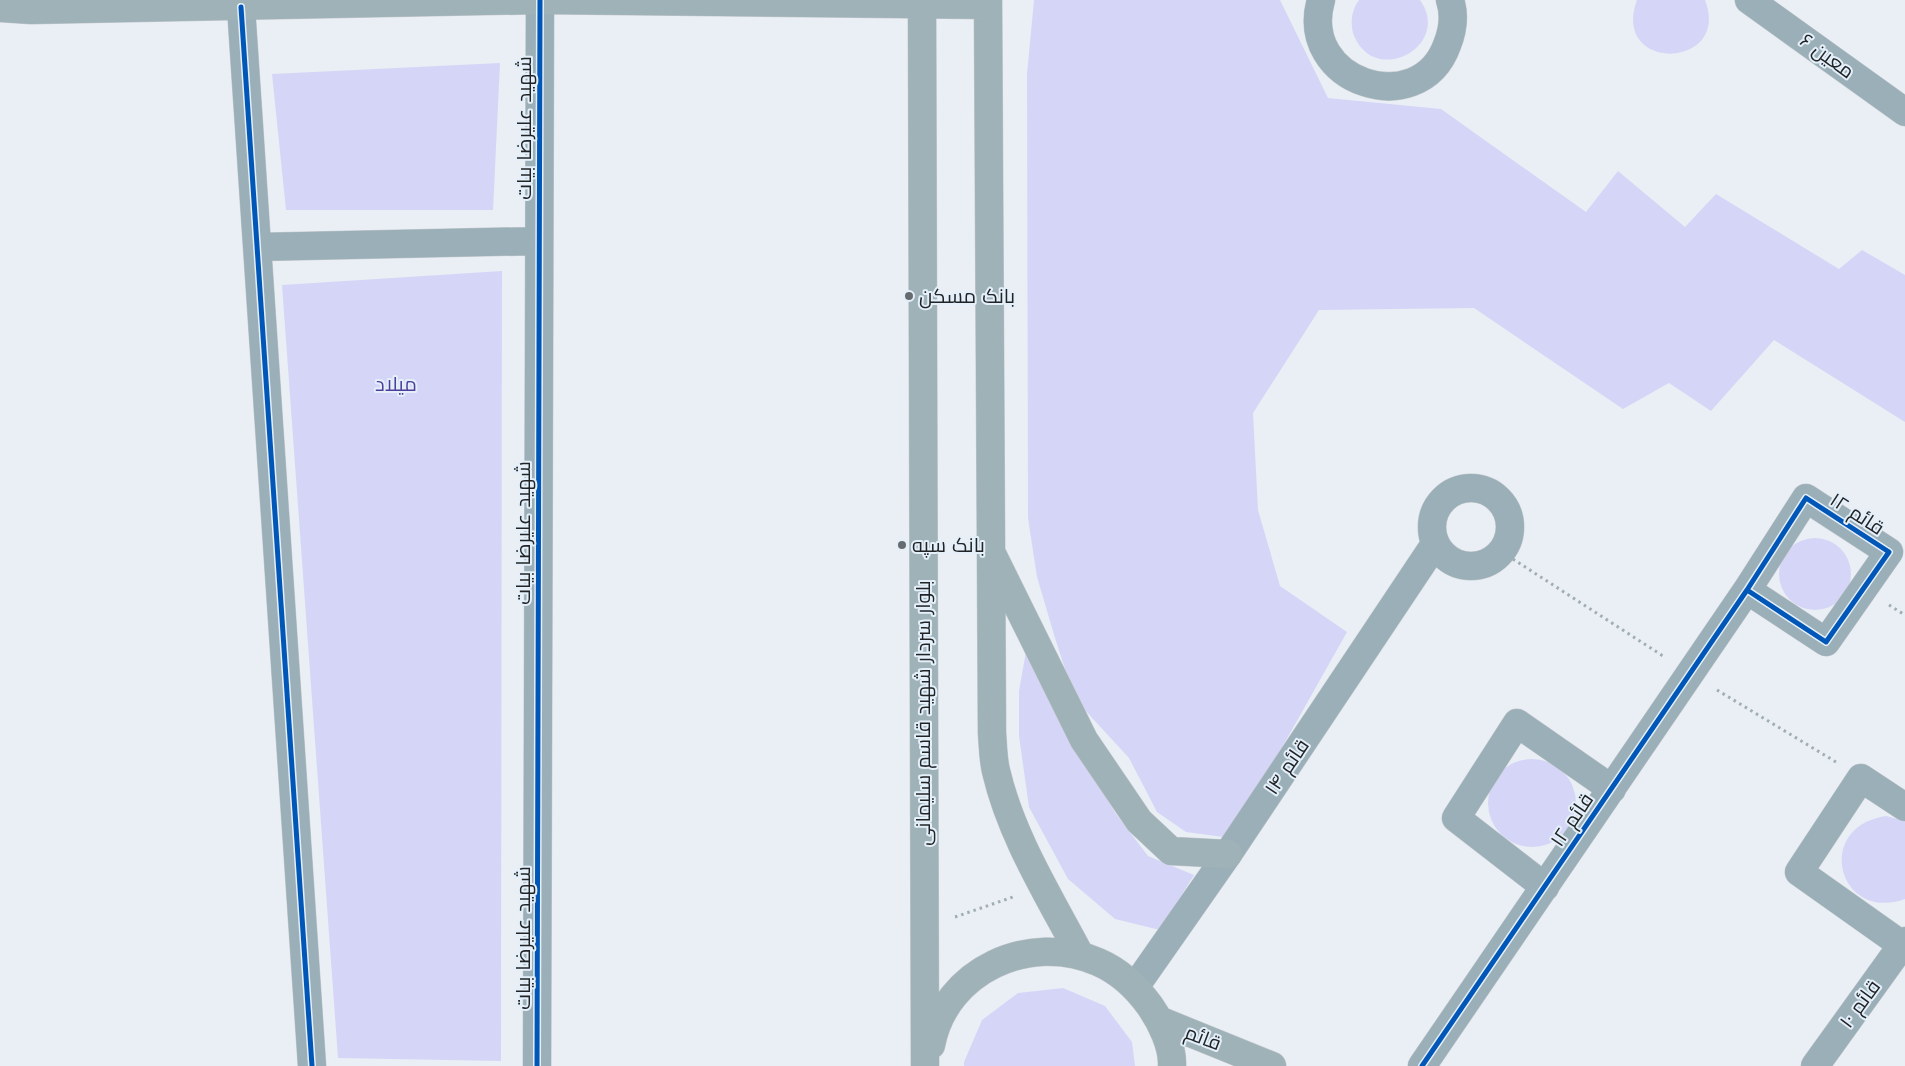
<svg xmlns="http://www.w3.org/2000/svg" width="1905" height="1066" font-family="Jost,Cairo,sans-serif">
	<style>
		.green { fill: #d5d6f7 }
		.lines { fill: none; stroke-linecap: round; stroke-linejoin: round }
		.minor-casing { stroke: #c6cace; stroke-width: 29 }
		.major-casing { stroke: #c6cace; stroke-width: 29 }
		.path { stroke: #a0aeb4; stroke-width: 3; stroke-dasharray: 2.5 4; stroke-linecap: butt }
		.minor { stroke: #9aafb8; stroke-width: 28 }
		.major { stroke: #9eb2b8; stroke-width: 28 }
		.cycleway-casing { stroke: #e4eff9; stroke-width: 8 }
		.cycleway { stroke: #0057b8; stroke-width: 5 }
		.poi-dot { fill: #666b6f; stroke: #e4eff9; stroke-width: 2 }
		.labels { text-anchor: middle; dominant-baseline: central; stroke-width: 4; stroke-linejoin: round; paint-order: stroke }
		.street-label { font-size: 20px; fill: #202427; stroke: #e4eff9 }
		.poi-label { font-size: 20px; fill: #202427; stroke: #e4eff9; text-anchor: start }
		.park-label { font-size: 20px; fill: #4f3f9d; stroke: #e4eff9 }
	</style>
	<rect width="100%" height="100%" fill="#e9eff4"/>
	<path class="green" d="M 1034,0 L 1280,0 L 1328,98 L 1441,109 L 1586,212 L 1618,171 L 1685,227 L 1716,194 L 1839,269 L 1862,250 L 1905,275 L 1905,422 L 1774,340 L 1711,411 L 1669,383 L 1623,409 L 1474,308 L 1319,310 L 1253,413 L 1258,510 L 1280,586 L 1347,632 L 1231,838 L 1186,832 L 1157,812 L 1129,758 L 1083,708 L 1065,669 L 1055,638 L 1037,577 L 1028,518 L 1027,74 Z
		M 1359,0 L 1420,0 C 1453,46 1373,89 1353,33 C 1350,22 1352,9 1359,0 Z
		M 1637,0 L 1705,0 C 1732,70 1610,73 1637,0 Z
		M 500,63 L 493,210 L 286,210 L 272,74 Z
		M 502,271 L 501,1061 L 338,1058 L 282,285 Z
		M1779 574a36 36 0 1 1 72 0a36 36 0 1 1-72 0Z
		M 1030,629 L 1077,749 L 1116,814 L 1148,856 L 1194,875 L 1160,930 L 1115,919 L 1068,879 L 1029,807 L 1019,736 L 1019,691 Z
		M1488 803a44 44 0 1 1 88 0a44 44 0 1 1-88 0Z
		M 1886,816 L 1905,821 L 1905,899 C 1838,923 1813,827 1886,816 Z
		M 1063,988 L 1105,1006 L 1132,1042 L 1135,1066 L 964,1066 L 964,1062 L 982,1020 L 1018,993 Z"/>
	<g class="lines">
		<g class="minor-casing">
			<path id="minor" d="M 1321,0 C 1297,82 1419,122 1447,45 C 1453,30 1455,15 1450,0
				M 1749,0 L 1905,112
				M 241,7 L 312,1066
				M 257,247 L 539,241
				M1432 527a39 39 0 1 1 78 0a39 39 0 1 1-78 0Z
				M 1545,887 L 1456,818 L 1517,723 L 1612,789
				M 1902,945 L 1799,872 L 1861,778 L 1905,807
				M 1135,987 L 1228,854 L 1435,544
				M 537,1066 L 540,0
				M 1422,1066 L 1747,590 L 1806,498 L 1889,552 L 1826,642 L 1747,590
				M 1815,1066 L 1905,941"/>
		</g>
		<g class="major-casing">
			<path id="major" d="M 922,0 L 925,1066
				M 988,0 L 992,733 C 993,745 993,759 996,771 C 1011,836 1049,896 1080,955
				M 0,8 L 31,10 L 540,0 L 988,5
				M 993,556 L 1084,740 L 1139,821 L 1171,851 L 1228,854
				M 1161,1021 L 1272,1066
				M 931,1045 C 945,970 1030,932 1098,962 C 1119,971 1137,988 1150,1006 C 1161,1022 1173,1046 1172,1066"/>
		</g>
		<path class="path" d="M 1502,552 L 1663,656
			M 1889,605 L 1905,615
			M 1717,690 L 1836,762
			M 955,917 L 1013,897"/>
		<use href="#minor" class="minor"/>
		<use href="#major" class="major"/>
		<g class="cycleway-casing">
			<path id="cycleway" d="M 241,7 L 312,1066
				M 537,1066 L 540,0
				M 1422,1066 L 1747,590 L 1806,498 L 1889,552 L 1826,642 L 1747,590"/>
		</g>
		<use href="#cycleway" class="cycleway"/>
	</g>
	<g class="poi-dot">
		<circle cx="909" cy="296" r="5"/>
		<circle cx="902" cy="545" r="5"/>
	</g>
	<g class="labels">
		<g class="street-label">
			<text transform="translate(1827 56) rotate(36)">معین ۶</text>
			<text transform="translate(524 128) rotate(-90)">شهید علیرضا بیات</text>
			<text transform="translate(1857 514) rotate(33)">قائم ۱۲</text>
			<text transform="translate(523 533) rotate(-90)">شهید علیرضا بیات</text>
			<text transform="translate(923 713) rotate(-90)">بلوار سردار شهید قاسم سلیمانی</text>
			<text transform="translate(1287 767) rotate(-56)">قائم ۱۴</text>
			<text transform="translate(1572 820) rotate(-56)">قائم ۱۲</text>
			<text transform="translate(523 938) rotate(-90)">شهید علیرضا بیات</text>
			<text transform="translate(1860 1004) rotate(-54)">قائم ۱۰</text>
			<text transform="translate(1203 1038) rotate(21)">قائم</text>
		</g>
		<g class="poi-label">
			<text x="919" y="296">بانک مسکن</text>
			<text x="912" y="545">بانک سپه</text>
		</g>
		<g class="park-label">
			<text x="396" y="384">میلاد</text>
		</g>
	</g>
</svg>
